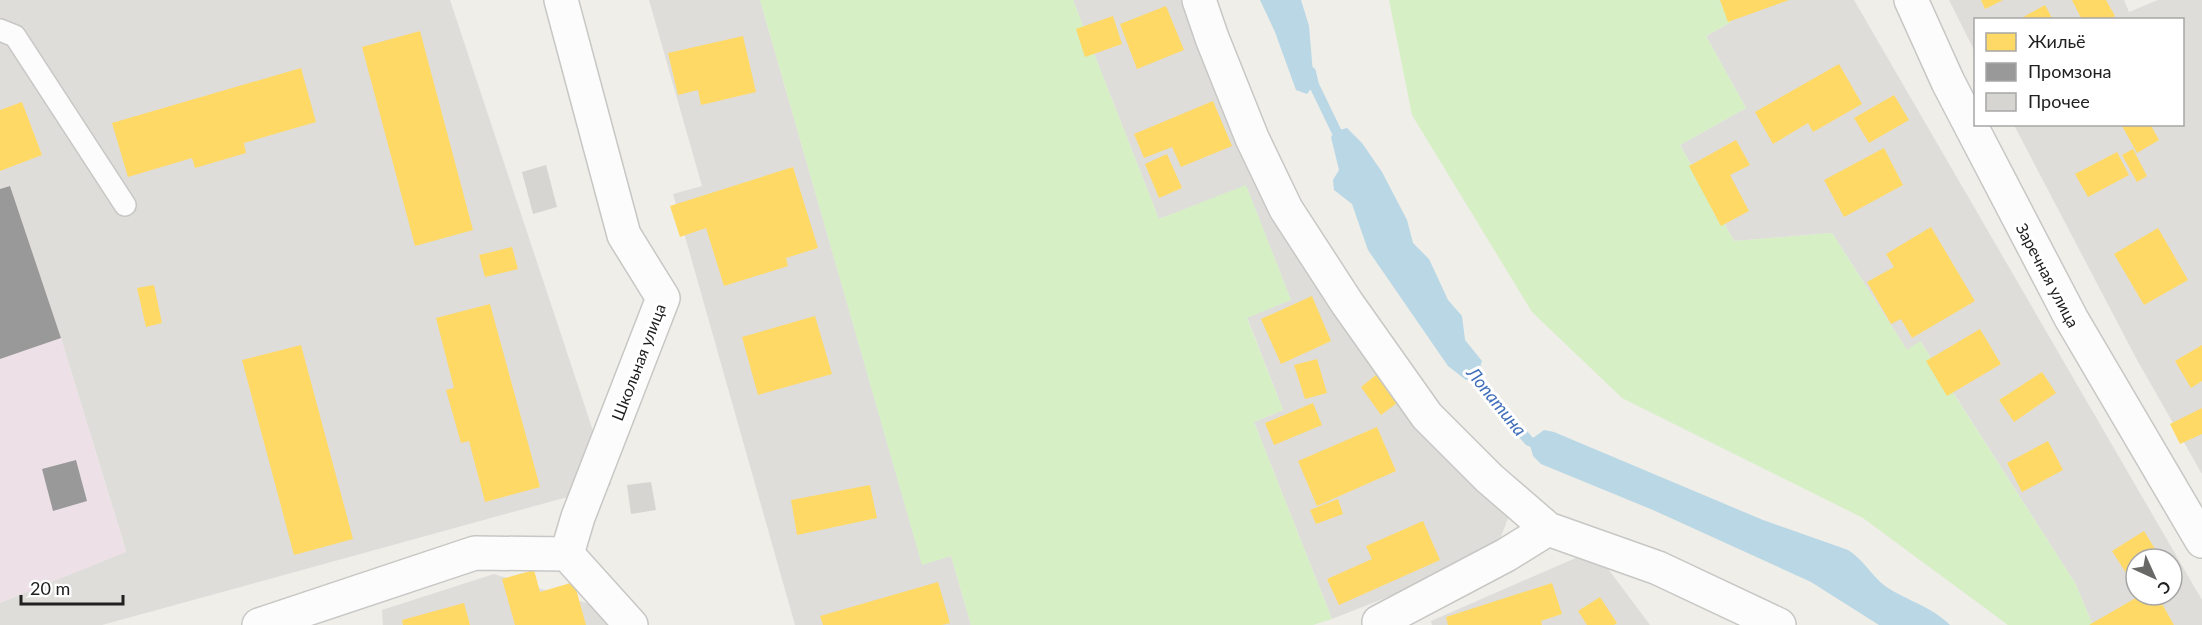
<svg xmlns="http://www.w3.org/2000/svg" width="2202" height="625" font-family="Lato,sans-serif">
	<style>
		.residential { fill: #deddda; fill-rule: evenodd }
		.industrial { fill: #ede1e7 }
		.grass { fill: #d6efc5 }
		.water { fill: #b9d7e5 }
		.homes { fill: #ffd966 }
		.industry { fill: #999 }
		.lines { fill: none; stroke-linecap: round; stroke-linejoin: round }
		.stream { stroke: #b9d7e5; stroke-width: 10 }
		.building { fill: #d7d5d1 }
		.lane-casing { stroke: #c7c7c5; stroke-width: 24 }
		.street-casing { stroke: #c7c7c5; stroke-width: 36 }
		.lane { stroke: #fdfcfc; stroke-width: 21 }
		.street { stroke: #fdfcfc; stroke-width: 33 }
		.labels { text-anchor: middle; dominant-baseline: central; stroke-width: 6; stroke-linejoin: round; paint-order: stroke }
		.street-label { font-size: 16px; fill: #202020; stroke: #fff }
		.water-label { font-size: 18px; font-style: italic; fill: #4170bb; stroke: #fff }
	</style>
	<rect width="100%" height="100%" fill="#efeee9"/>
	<path class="residential" d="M 0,0 L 450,0 L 611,485 L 102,625 L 0,625 L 0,603 L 126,551 L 61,338 L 10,186 L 0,189 Z
		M 649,0 L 760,0 L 922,564 L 951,556 L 971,625 L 795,625 L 673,194 L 702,186 Z
		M 1073,0 L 1201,0 L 1354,322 L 1513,505 L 1494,555 L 1332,619 L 1254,422 L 1283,410 L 1247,317 L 1291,300 L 1246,186 L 1159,219 Z
		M 1719,0 L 1854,0 L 2202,600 L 2202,625 L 2093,625 L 2075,583 L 1921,342 L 1907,350 L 1832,233 L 1734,241 L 1680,145 L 1746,108 L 1706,36 L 1731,22 ZM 2136,559 L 2172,559 L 2172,595 L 2136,595 Z
		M 1949,0 L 2124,0 L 2129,12 L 2158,0 L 2202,0 L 2202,474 L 2136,358 L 2014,125 L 2182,124 L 2182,20 L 1976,20 L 1975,52 Z
		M 1594,550 L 1650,625 L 1432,625 L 1431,621 Z
		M 494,574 L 615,612 L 619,625 L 383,625 L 382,610 Z"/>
	<path class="industrial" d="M 10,186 L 61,338 L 126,552 L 0,603 L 0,189 Z"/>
	<path class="grass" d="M 760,0 L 1073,0 L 1159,219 L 1246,185 L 1291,300 L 1247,318 L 1283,410 L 1254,422 L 1332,619 L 1313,625 L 971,625 L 951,556 L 922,565 Z
		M 1389,0 L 1719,0 L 1731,22 L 1706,36 L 1746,108 L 1680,145 L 1734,241 L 1832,233 L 1907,350 L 1920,341 L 2075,583 L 2093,625 L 2008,625 L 1863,518 L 1622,398 L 1532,312 L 1412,115 Z"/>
	<path class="water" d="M 1260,0 L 1301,0 L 1309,26 L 1314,85 L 1307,94 L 1296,90 L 1275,32 Z
		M 1347,128 L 1362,143 L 1382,172 L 1407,220 L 1413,243 L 1429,259 L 1448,300 L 1462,316 L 1465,340 L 1482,361 L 1476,380 L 1466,380 L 1448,366 L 1368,250 L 1352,204 L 1334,190 L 1333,180 L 1339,170 L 1331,137 L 1336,131 Z
		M 1544,430 L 1554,432 L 1763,520 L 1848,550 C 1863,559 1871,575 1885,586 C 1907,601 1931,606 1950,625 L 1879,625 L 1811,582 L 1653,510 L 1541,464 L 1533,456 L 1529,441 Z"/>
	<path class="homes" d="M 1720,0 L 1789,0 L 1728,22 Z
		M 1981,0 L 2003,0 L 1985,9 Z
		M 2072,0 L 2106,0 L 2115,16 L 2109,20 L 2082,20 Z
		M 2045,5 L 2053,20 L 2018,20 Z
		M 1166,6 L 1184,50 L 1137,69 L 1120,24 Z
		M 1113,16 L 1122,44 L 1085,57 L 1076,29 Z
		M 420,31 L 473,230 L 415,246 L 362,47 Z
		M 743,36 L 756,92 L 701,105 L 698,90 L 678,95 L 668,53 Z
		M 1839,64 L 1862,104 L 1813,132 L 1808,123 L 1773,144 L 1755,112 Z
		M 301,68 L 316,122 L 244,143 L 246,153 L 195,168 L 192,158 L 128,177 L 112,123 Z
		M 1894,95 L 1909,120 L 1869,143 L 1854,118 Z
		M 1213,101 L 1232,146 L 1181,167 L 1172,147 L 1144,158 L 1134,134 Z
		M 22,102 L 42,155 L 0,171 L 0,110 Z
		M 2121,124 L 2150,124 L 2159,140 L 2137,153 Z
		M 1736,140 L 1750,165 L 1730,175 L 1749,211 L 1721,226 L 1689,166 Z
		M 1884,148 L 1903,185 L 1844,217 L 1824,180 Z
		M 2133,149 L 2147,176 L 2137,182 L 2122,155 Z
		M 2117,152 L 2129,175 L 2088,197 L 2075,174 Z
		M 1167,154 L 1182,188 L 1159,198 L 1145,164 Z
		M 793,167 L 818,248 L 786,258 L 788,266 L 724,286 L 706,228 L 680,237 L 670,206 Z
		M 1931,227 L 1975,301 L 1912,338 L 1901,319 L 1891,324 L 1867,282 L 1894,267 L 1886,254 Z
		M 2158,228 L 2188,280 L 2144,305 L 2114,254 Z
		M 512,247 L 518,269 L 485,277 L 479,255 Z
		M 154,285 L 162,323 L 146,327 L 137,288 Z
		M 1312,296 L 1331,341 L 1281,364 L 1261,319 Z
		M 490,304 L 540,487 L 485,502 L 469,441 L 461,443 L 446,390 L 454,388 L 436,318 Z
		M 815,316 L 832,374 L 758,395 L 742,337 Z
		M 1980,329 L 2001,364 L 1947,396 L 1926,361 Z
		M 301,345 L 353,539 L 294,555 L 242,360 Z
		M 2202,345 L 2202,381 L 2191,388 L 2175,361 Z
		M 1317,359 L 1327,393 L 1305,399 L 1294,365 Z
		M 2042,372 L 2056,393 L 2014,422 L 1999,400 Z
		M 1376,375 L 1397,403 L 1381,415 L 1361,387 Z
		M 1313,403 L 1322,425 L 1274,445 L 1265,423 Z
		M 2202,408 L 2202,434 L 2180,444 L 2170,424 Z
		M 1377,427 L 1396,471 L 1317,506 L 1298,461 Z
		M 2048,441 L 2063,470 L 2022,492 L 2007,463 Z
		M 870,485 L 877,518 L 797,535 L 791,500 Z
		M 1338,499 L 1343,514 L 1316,524 L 1310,510 Z
		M 1423,521 L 1440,560 L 1339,605 L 1327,579 L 1372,559 L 1366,546 Z
		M 2144,531 L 2160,557 L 2156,559 L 2136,559 L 2136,571 L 2128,576 L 2112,551 Z
		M 534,570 L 540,592 L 574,582 L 586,625 L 515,625 L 502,579 Z
		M 938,582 L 950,623 L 942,625 L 823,625 L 820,616 Z
		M 1552,583 L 1562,614 L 1541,621 L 1542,625 L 1448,625 L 1446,617 Z
		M 2141,595 L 2157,595 L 2174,625 L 2089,625 Z
		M 1600,597 L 1617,623 L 1614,625 L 1587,625 L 1578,611 Z
		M 464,603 L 470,625 L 403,625 L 402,620 Z"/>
	<path class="industry" d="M 10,186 L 61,338 L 0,359 L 0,189 Z
		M 76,460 L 87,501 L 53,511 L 42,469 Z"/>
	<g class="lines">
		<path class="stream" d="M 1311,72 L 1314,85 L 1342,143
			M 1469,368 L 1476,380 L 1529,441 L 1541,446"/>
	</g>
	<path class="building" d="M 546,165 L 557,207 L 533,214 L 522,172 Z
		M 651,482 L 656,510 L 631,514 L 627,485 Z"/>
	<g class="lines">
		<g class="lane-casing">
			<path id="lane" d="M 0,30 L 15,36 L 125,205"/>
		</g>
		<g class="street-casing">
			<path id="street" d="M 561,0 L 624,235 L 663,298 L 578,517 L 567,554 L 631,625
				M 1199,0 L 1212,38 L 1252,138 L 1286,209 L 1347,303 L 1427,416 L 1489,478 L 1548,529 L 1658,568 L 1779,625
				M 1911,0 L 1948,82 L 2071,318 L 2202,541
				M 259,625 L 475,553 L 567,554
				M 1380,625 L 1379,622 L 1506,555 L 1548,529"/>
		</g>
		<use href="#lane" class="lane"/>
		<use href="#street" class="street"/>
	</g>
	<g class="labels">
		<g class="street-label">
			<text transform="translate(2048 275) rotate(62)">Заречная улица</text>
			<text transform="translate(638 362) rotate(-69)">Школьная улица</text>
		</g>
		<g class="water-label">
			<text transform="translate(1497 401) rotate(51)">Лопатина</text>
		</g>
	</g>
	<rect x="1974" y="18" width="210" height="108" fill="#ffffff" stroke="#a6a6a6" stroke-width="1.5"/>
	<rect x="1986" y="33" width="30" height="18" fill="#ffd966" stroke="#a6a6a6" stroke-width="1.5"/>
	<text x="2028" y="48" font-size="18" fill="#202020">Жильё</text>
	<rect x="1986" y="63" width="30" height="18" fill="#999999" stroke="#a6a6a6" stroke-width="1.5"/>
	<text x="2028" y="78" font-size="18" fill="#202020">Промзона</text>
	<rect x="1986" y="93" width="30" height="18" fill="#d7d5d1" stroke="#a6a6a6" stroke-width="1.5"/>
	<text x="2028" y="108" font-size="18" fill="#202020">Прочее</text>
	<g transform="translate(2154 577) rotate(135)"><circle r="28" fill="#ffffff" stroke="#a6a6a6" stroke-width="1.5"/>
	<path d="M0-4.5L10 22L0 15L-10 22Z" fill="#686866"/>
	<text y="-9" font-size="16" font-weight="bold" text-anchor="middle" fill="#202020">С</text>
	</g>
	<path d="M21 595v9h102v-9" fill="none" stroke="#202020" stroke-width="3"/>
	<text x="30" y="595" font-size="18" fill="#202020" stroke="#ffffff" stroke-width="4.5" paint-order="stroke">20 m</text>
</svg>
